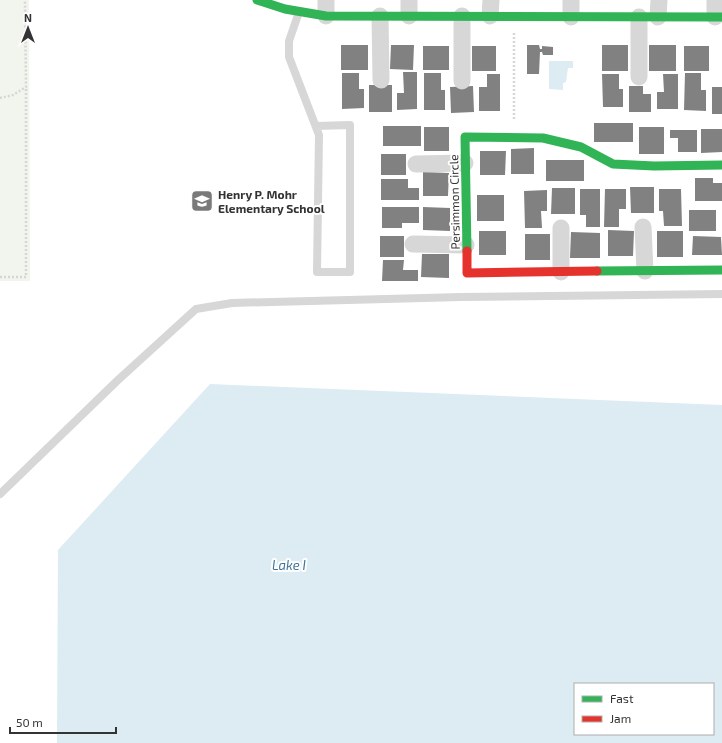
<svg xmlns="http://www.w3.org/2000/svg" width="722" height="743" font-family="'Exo 2',sans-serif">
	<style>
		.green { fill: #f1f5ed }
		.water { fill: #ddebf3; fill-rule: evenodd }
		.building { fill: #818181 }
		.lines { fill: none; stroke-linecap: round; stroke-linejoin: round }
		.path { stroke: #d6d6d6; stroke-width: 2.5; stroke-dasharray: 2 2; stroke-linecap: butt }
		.lane { stroke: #d7d7d7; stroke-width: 8 }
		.street { stroke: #d7d7d7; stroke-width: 17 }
		.fast { stroke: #30b455; stroke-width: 9 }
		.jam { stroke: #e5322d; stroke-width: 9 }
		.labels { text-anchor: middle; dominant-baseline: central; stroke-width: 4; stroke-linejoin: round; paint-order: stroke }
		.poi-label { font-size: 12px; font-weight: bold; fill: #333; stroke: #fff; text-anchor: start }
		.street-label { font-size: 12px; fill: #333; stroke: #fff }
		.water-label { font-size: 13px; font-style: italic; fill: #3f7597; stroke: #fff }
	</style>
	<rect width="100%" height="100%" fill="#fff"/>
	<path class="green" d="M 0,0 L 29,0 L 30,281 L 0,281 Z"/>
	<path class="water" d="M 549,61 L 573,61 L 573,68 L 568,68 L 566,82 L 563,83 L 563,90 L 549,89 Z
		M 210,384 L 722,405 L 722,743 L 57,743 L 58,550 ZM 575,684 L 713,684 L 713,734 L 575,734 Z"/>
	<path class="building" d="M 341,45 L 368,45 L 368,70 L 341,70 Z
		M 391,45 L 414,45 L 413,70 L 390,69 Z
		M 527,45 L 539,45 L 540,49 L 542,49 L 542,46 L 553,47 L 553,55 L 543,55 L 542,52 L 540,52 L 539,74 L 527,74 Z
		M 602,45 L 628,45 L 628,71 L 602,71 Z
		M 649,45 L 676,45 L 676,71 L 649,71 Z
		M 423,46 L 449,46 L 449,70 L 423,70 Z
		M 472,46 L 496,46 L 496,71 L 472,71 Z
		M 684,46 L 709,46 L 709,71 L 684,71 Z
		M 403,72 L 417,72 L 417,109 L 397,110 L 397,93 L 404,93 Z
		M 342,73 L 359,73 L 359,89 L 364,89 L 364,108 L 342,109 Z
		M 424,73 L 441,73 L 441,90 L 445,90 L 445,110 L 424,110 Z
		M 685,73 L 701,73 L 701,90 L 706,90 L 706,111 L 684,110 Z
		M 487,74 L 500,74 L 500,111 L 479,111 L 479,87 L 487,87 Z
		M 602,74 L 619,74 L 619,89 L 623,89 L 623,107 L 603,107 Z
		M 663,74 L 678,74 L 678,109 L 657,109 L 657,92 L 664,92 Z
		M 369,85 L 392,85 L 392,112 L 369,112 Z
		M 473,86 L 474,112 L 451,113 L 450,87 Z
		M 629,86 L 643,86 L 643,94 L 651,94 L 651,112 L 629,112 Z
		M 712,87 L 722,87 L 722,114 L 712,114 Z
		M 594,123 L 633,123 L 633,142 L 594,142 Z
		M 383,126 L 421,126 L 421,146 L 383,146 Z
		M 424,127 L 449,127 L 449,151 L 424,151 Z
		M 639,127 L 664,127 L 664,154 L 639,154 Z
		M 701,129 L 722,129 L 722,152 L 701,153 Z
		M 670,130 L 697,130 L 697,152 L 678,152 L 678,138 L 670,138 Z
		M 534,148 L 534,174 L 511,174 L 511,149 Z
		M 480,151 L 506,151 L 505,175 L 480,175 Z
		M 381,154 L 406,154 L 406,175 L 381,175 Z
		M 546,160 L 584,160 L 584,181 L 546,181 Z
		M 423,172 L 449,173 L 448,196 L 423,196 Z
		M 695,178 L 713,178 L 713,183 L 722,183 L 722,201 L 695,201 Z
		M 381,179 L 408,179 L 408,188 L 419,188 L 419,200 L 381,200 Z
		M 630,187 L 654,187 L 654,213 L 631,213 Z
		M 552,188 L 575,188 L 575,214 L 551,214 Z
		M 580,189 L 600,189 L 600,227 L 586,227 L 586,215 L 580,215 Z
		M 605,189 L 626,189 L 626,209 L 619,209 L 619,227 L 604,227 Z
		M 659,189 L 681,189 L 682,226 L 664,226 L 663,211 L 659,211 Z
		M 547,190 L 547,211 L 541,211 L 542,228 L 525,228 L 524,191 Z
		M 477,195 L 504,195 L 504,221 L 477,221 Z
		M 382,207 L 419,207 L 419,223 L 402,223 L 402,228 L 382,228 Z
		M 423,207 L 450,208 L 450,231 L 423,230 Z
		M 689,210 L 716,210 L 716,231 L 689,231 Z
		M 608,230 L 634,231 L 633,256 L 608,256 Z
		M 479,231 L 506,231 L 506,255 L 479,255 Z
		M 657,231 L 683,231 L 683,257 L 657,257 Z
		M 571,232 L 600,233 L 600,258 L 570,258 Z
		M 525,234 L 550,234 L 550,260 L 525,260 Z
		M 380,236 L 404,236 L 404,257 L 380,257 Z
		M 693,236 L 721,237 L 722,255 L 692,255 Z
		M 422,254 L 449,254 L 449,278 L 421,277 Z
		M 383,260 L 404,260 L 403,270 L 418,270 L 418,281 L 382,281 Z"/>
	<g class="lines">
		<path class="path" d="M 514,33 L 514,120
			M 0,98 L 13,95 L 26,87 L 25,0
			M 0,277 L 26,277 L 26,87"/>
		<path class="lane" d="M 299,12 L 289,41 L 289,57 L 319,135 L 317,272 L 350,272 L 350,125 L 316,126
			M 0,494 L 118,380 L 196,309 L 232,303 L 461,297 L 722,294"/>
		<path class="street" d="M 326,0 L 326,16
			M 571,0 L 571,17
			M 380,16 L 381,80
			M 409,16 L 409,0
			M 462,16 L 462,81
			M 490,16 L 491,0
			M 639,17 L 639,77
			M 658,17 L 659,0
			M 715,17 L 715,0
			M 416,164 L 465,163
			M 643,227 L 645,271
			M 561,228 L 561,272
			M 413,244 L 466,245"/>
		<path class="fast" d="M 257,0 L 285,9 L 326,16 L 722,17
			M 467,251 L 465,137 L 543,138 L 581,147 L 613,164 L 654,166 L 722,165
			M 597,271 L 722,270"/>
		<path class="jam" d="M 467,251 L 467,273 L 597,271"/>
	</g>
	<defs>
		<g id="school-square" transform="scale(1.15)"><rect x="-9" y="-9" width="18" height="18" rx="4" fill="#7a7a7a" stroke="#fff"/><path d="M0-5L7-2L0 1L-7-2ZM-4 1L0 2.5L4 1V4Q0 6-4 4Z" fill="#fff"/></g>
	</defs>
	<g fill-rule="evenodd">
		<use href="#school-square" x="202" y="201"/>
	</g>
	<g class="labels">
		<g class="poi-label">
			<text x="218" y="194">Henry P. Mohr<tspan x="218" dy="14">Elementary School</tspan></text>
		</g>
		<g class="street-label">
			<text transform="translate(454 202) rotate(-91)">Persimmon Circle</text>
		</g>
		<g class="water-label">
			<text x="289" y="565">Lake I</text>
		</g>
	</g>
	<rect x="574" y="683" width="140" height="52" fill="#ffffff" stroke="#adadad"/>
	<rect x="582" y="696" width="20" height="6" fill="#30b455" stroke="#adadad"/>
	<text x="610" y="703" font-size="12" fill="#333333">Fast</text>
	<rect x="582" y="716" width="20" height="6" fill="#e5322d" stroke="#adadad"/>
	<text x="610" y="723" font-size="12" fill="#333333">Jam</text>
	<g transform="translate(28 28)" stroke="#ffffff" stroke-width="3" paint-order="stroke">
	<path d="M0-3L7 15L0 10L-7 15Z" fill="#333333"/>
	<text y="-6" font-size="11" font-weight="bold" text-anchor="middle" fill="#333333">N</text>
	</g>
	<path d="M10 727v6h106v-6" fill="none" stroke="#333333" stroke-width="2"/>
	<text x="16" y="727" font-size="12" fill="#333333" stroke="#ffffff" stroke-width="3" paint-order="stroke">50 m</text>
</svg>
